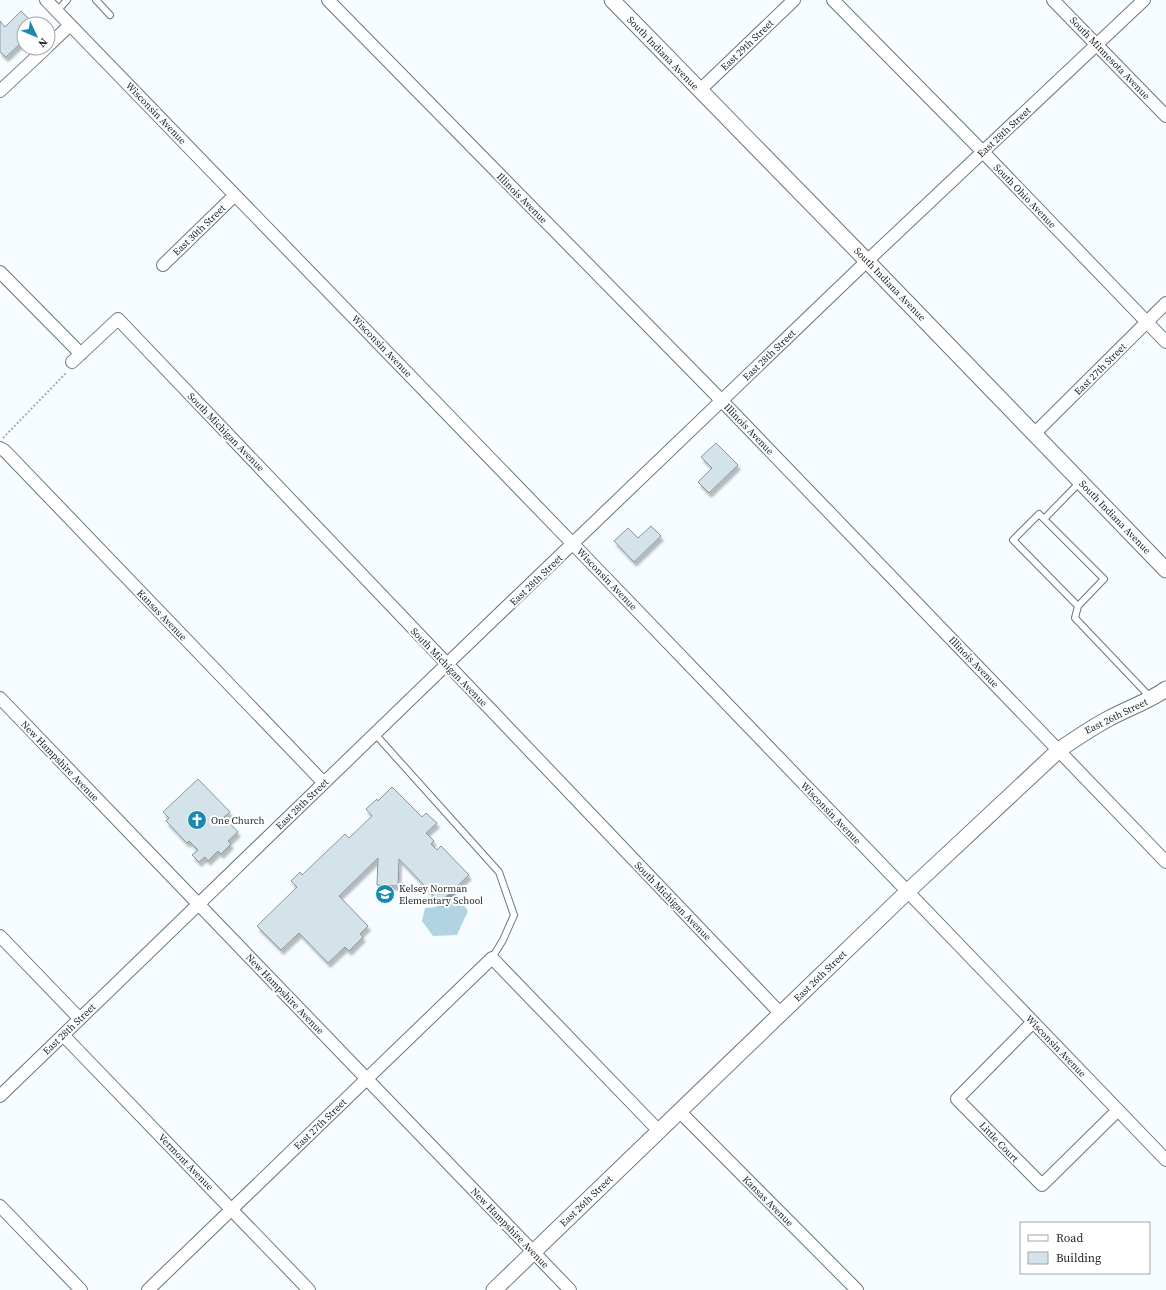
<svg xmlns="http://www.w3.org/2000/svg" width="1166" height="1290" font-family="'Source Serif 4',serif">
	<style>
		.green { fill: #b1d3e2 }
		.building { fill: #d4e3ea; stroke: #89979d; filter: url(#shadow) }
		.lines { fill: none; stroke-linecap: round; stroke-linejoin: round }
		.service-casing { stroke: #6a777d; stroke-width: 8 }
		.minor-casing { stroke: #6a777d; stroke-width: 14 }
		.tertiary-casing { stroke: #6a777d; stroke-width: 17 }
		.path { stroke: #a6acaf; stroke-width: 2; stroke-dasharray: 2 2; stroke-linecap: butt }
		.service { stroke: #fff; stroke-width: 6 }
		.minor { stroke: #fff; stroke-width: 12 }
		.tertiary { stroke: #fff; stroke-width: 15 }
		.labels { text-anchor: middle; dominant-baseline: central; stroke-width: 4; stroke-linejoin: round; paint-order: stroke }
		.street-label { font-size: 10px; fill: #1b2022; stroke: #fff }
		.poi-label { font-size: 10px; fill: #1b2022; stroke: #fff; text-anchor: start }
	</style>
	<defs>
		<filter id="shadow"><feDropShadow dx="2.5" dy="4.5" stdDeviation="1" flood-color="#0004"/></filter>
	</defs>
	<rect width="100%" height="100%" fill="#f6fcff"/>
	<path class="green" d="M 453,890 L 468,911 L 457,935 L 433,936 L 422,921 L 425,908 L 436,907 Z"/>
	<path class="building" d="M 21,11 L 34,24 L 24,24 L 24,40 L 6,57 L 0,52 L 0,21 L 5,27 Z
		M 716,443 L 738,465 L 709,493 L 698,482 L 712,468 L 701,457 Z
		M 651,526 L 661,536 L 634,562 L 614,541 L 628,528 L 638,538 Z
		M 198,779 L 230,812 L 224,817 L 238,832 L 228,841 L 231,844 L 221,854 L 218,851 L 208,861 L 205,857 L 199,862 L 192,855 L 198,850 L 189,841 L 187,843 L 166,821 L 169,818 L 163,812 Z
		M 392,787 L 422,817 L 426,813 L 437,823 L 426,833 L 434,841 L 431,844 L 437,850 L 441,846 L 469,875 L 440,902 L 399,859 L 398,886 L 377,885 L 378,858 L 339,896 L 368,926 L 360,934 L 363,937 L 349,951 L 345,947 L 328,963 L 299,933 L 281,950 L 257,926 L 297,887 L 291,881 L 300,872 L 302,875 L 345,834 L 349,838 L 372,816 L 366,809 L 377,799 L 378,801 Z"/>
	<g class="lines">
		<g class="service-casing">
			<path id="service" d="M 96,0 L 110,15
				M 57,11 L 67,0
				M 1044,519 L 1080,482
				M 1078,606 L 1013,540 L 1039,514 L 1104,579 L 1078,606 L 1075,618 L 1151,698
				M 375,734 L 499,872 L 514,915 L 503,940 L 492,958"/>
		</g>
		<g class="minor-casing">
			<path id="minor" d="M 46,0 L 573,544 L 1166,1160
				M 328,0 L 722,401 L 1166,862
				M 833,0 L 983,152 L 1166,342
				M 1053,0 L 1166,116
				M 48,46 L 70,25
				M 700,90 L 794,0
				M 0,91 L 46,48
				M 163,265 L 235,195
				M 0,272 L 81,354
				M 72,362 L 118,319 L 781,1014
				M 1034,434 L 1166,303
				M 0,448 L 5,451 L 324,783
				M 0,698 L 570,1290
				M 0,936 L 80,1019
				M 1033,1022 L 957,1099 L 1042,1185 L 1118,1110
				M 63,1035 L 309,1290
				M 0,1096 L 447,664 L 867,261 L 1144,0
				M 680,1112 L 857,1290
				M 0,1206 L 81,1290
				M 148,1290 L 492,958 L 659,1131"/>
		</g>
		<g class="tertiary-casing">
			<path id="tertiary" d="M 612,0 L 867,261 L 1166,570
				M 494,1290 L 907,892 L 1059,750 C 1075,739 1091,728 1108,719 C 1128,708 1148,702 1166,689"/>
		</g>
		<path class="path" d="M 3,438 L 67,372"/>
		<use href="#service" class="service"/>
		<use href="#minor" class="minor"/>
		<use href="#tertiary" class="tertiary"/>
	</g>
	<defs>
		<g id="church-disc" transform="scale(1)"><circle r="9.5" fill="#1989af" stroke="#fff"/><path d="M-1.2-6h2.4v3.5h3.3v2.4h-3.3V6h-2.4V-.1h-3.3v-2.4h3.3Z" fill="#fff"/></g>
		<g id="school-disc" transform="scale(1)"><circle r="9.5" fill="#1989af" stroke="#fff"/><path d="M0-5L7-2L0 1L-7-2ZM-4 1L0 2.5L4 1V4Q0 6-4 4Z" fill="#fff"/></g>
	</defs>
	<g fill-rule="evenodd">
		<use href="#church-disc" x="197" y="820"/>
		<use href="#school-disc" x="385" y="894"/>
	</g>
	<g class="labels">
		<g class="street-label">
			<text transform="translate(747 45) rotate(-44)">East 29th Street</text>
			<text transform="translate(663 53) rotate(46)">South Indiana Avenue</text>
			<text transform="translate(1110 58) rotate(46)">South Minnesota Avenue</text>
			<text transform="translate(156 113) rotate(46)">Wisconsin Avenue</text>
			<text transform="translate(1004 132) rotate(-43)">East 28th Street</text>
			<text transform="translate(1025 196) rotate(46)">South Ohio Avenue</text>
			<text transform="translate(522 198) rotate(45)">Illinois Avenue</text>
			<text transform="translate(199 230) rotate(-44)">East 30th Street</text>
			<text transform="translate(890 284) rotate(46)">South Indiana Avenue</text>
			<text transform="translate(382 346) rotate(46)">Wisconsin Avenue</text>
			<text transform="translate(769 355) rotate(-44)">East 28th Street</text>
			<text transform="translate(1100 369) rotate(-45)">East 27th Street</text>
			<text transform="translate(749 429) rotate(46)">Illinois Avenue</text>
			<text transform="translate(226 432) rotate(46)">South Michigan Avenue</text>
			<text transform="translate(1115 517) rotate(46)">South Indiana Avenue</text>
			<text transform="translate(607 579) rotate(46)">Wisconsin Avenue</text>
			<text transform="translate(536 580) rotate(-44)">East 28th Street</text>
			<text transform="translate(162 615) rotate(46)">Kansas Avenue</text>
			<text transform="translate(974 662) rotate(46)">Illinois Avenue</text>
			<text transform="translate(449 667) rotate(46)">South Michigan Avenue</text>
			<text transform="translate(1116 716) rotate(-26)">East 26th Street</text>
			<text transform="translate(60 761) rotate(46)">New Hampshire Avenue</text>
			<text transform="translate(302 804) rotate(-44)">East 28th Street</text>
			<text transform="translate(831 813) rotate(46)">Wisconsin Avenue</text>
			<text transform="translate(673 901) rotate(46)">South Michigan Avenue</text>
			<text transform="translate(820 976) rotate(-44)">East 26th Street</text>
			<text transform="translate(285 994) rotate(46)">New Hampshire Avenue</text>
			<text transform="translate(69 1029) rotate(-44)">East 28th Street</text>
			<text transform="translate(1056 1046) rotate(46)">Wisconsin Avenue</text>
			<text transform="translate(320 1124) rotate(-44)">East 27th Street</text>
			<text transform="translate(999 1142) rotate(46)">Little Court</text>
			<text transform="translate(186 1162) rotate(46)">Vermont Avenue</text>
			<text transform="translate(586 1201) rotate(-44)">East 26th Street</text>
			<text transform="translate(768 1201) rotate(45)">Kansas Avenue</text>
			<text transform="translate(510 1228) rotate(46)">New Hampshire Avenue</text>
		</g>
		<g class="poi-label">
			<text x="211" y="820">One Church</text>
			<text x="399" y="888">Kelsey Norman<tspan x="399" dy="12">Elementary School</tspan></text>
		</g>
	</g>
	<rect x="1020" y="1222" width="130" height="52" fill="#ffffff" stroke="#a4a6a7"/>
	<rect x="1028" y="1235" width="20" height="6" fill="#ffffff" stroke="#a4a6a7"/>
	<text x="1056" y="1242" font-size="12" fill="#1b2022">Road</text>
	<rect x="1028" y="1252" width="20" height="12" fill="#d4e3ea" stroke="#a4a6a7"/>
	<text x="1056" y="1262" font-size="12" fill="#1b2022">Building</text>
	<g transform="translate(36 36) rotate(134)"><circle r="19" fill="#ffffff" stroke="#a4a6a7"/>
	<path d="M0-3L7 15L0 10L-7 15Z" fill="#1989af"/>
	<text y="-6" font-size="11" font-weight="bold" text-anchor="middle" fill="#1b2022">N</text>
	</g>
</svg>
